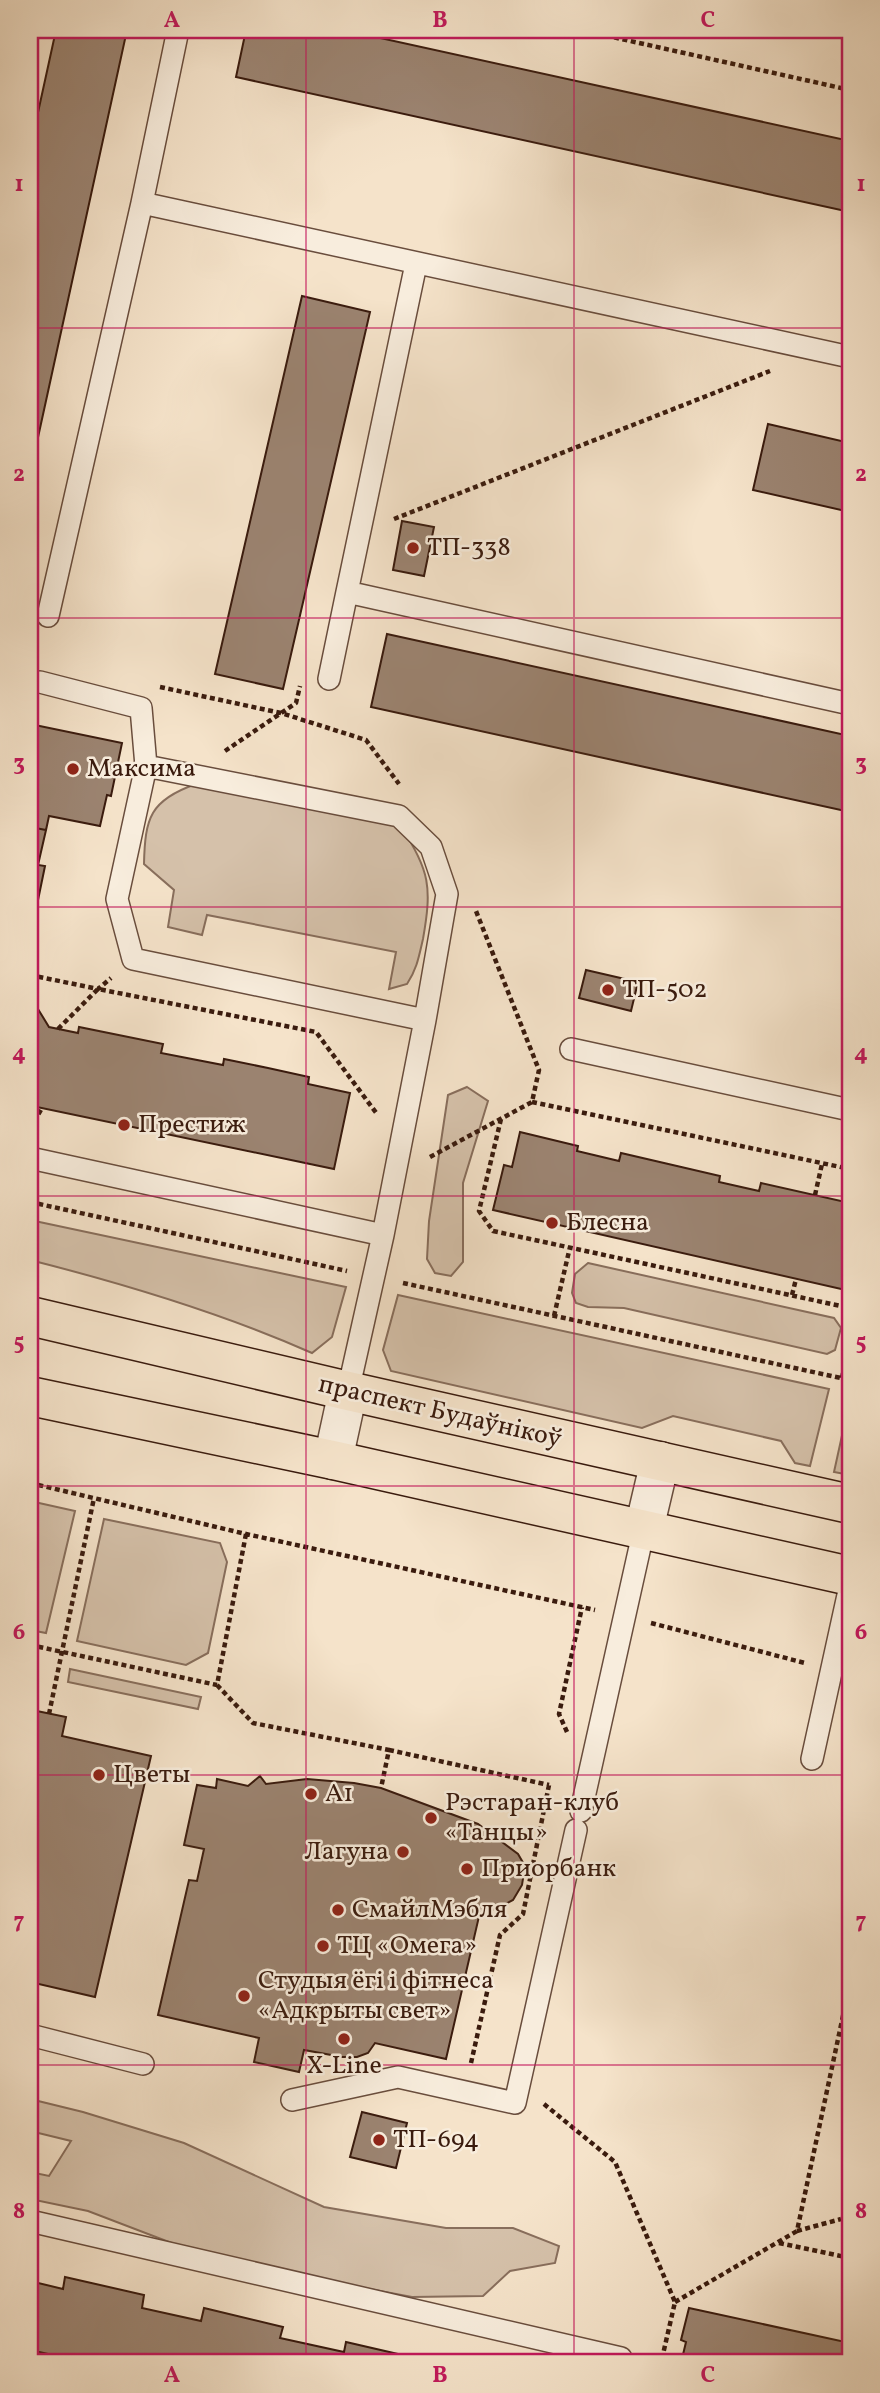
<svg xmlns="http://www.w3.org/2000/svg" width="880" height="2393" font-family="Vollkorn,serif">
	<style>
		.green { fill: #d5c1aa; stroke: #886e5c; stroke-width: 2 }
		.building { fill: #9b8370; stroke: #3a1b0e; stroke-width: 2 }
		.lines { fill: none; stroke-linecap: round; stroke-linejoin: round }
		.service-casing { stroke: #694d3d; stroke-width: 24 }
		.minor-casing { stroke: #694d3d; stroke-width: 41 }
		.primary-casing { stroke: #3a1b0e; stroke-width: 41 }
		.path { stroke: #3a1b0e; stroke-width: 4.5; stroke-dasharray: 5 3.5; stroke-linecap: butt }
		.service { stroke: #f8eddd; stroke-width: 21 }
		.minor { stroke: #f8eddd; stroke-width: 38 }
		.primary { stroke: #f5e3ca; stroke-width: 38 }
		.grid { fill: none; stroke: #c2185b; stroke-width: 2; stroke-opacity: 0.55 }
		.poi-dot { fill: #8f2418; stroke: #f8eddd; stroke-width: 2.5 }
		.labels { text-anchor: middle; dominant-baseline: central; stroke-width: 5; stroke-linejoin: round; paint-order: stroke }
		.poi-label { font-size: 26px; fill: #3a1b0e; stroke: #f8eddd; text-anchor: start }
		.street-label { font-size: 26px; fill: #3a1b0e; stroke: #f8eddd }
		.neatline { fill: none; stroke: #c2185b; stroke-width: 2.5 }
		.grid-label { font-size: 23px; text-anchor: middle; font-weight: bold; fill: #c2185b }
	</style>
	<rect width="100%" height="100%" fill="#f5e3ca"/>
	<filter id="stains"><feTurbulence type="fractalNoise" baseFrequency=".00286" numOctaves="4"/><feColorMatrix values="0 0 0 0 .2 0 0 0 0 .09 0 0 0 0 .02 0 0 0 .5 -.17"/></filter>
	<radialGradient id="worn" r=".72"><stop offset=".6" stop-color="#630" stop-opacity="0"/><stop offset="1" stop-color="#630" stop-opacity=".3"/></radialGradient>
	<path class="green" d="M 196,784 L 401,827 C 430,870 432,888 423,939 C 419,956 417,969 407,984 L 389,989 L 396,952 L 207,915 L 202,935 L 168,927 L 174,890 L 144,864 C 145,818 150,800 196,784 Z
		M 467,1087 L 488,1101 L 463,1183 L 463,1262 L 451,1276 L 435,1273 L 427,1259 L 429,1221 L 448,1095 Z
		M 30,1220 L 346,1287 L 332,1337 L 312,1353 C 222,1313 125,1284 30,1260 Z
		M 588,1263 L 834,1318 L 841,1328 L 835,1350 L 827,1354 L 624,1308 L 588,1307 L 576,1303 L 572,1293 L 575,1274 Z
		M 398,1295 L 829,1389 L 810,1466 L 795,1463 L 781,1441 L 673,1416 L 642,1428 L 391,1371 L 383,1350 Z
		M 850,1399 L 850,1475 L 834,1472 Z
		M 30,1501 L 75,1511 L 46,1633 L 30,1630 Z
		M 104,1519 L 220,1543 L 227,1562 L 208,1653 L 186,1665 L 77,1641 Z
		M 70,1669 L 201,1697 L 198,1709 L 68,1682 Z
		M 30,2099 L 83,2112 L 184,2143 L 324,2207 L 446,2228 L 513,2228 L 559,2246 L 555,2263 L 510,2271 L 483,2296 L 412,2297 L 216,2260 L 88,2211 L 30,2199 L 30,2172 L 49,2176 L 71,2141 L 30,2131 Z"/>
	<path class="building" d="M 56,30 L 127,30 L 30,474 L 30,149 Z
		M 246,30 L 344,30 L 850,141 L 850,212 L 236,77 Z
		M 302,296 L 370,312 L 283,689 L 215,674 Z
		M 768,424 L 850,443 L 850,512 L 753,490 Z
		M 402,521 L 434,527 L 424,576 L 393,570 Z
		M 387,634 L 850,736 L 850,812 L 371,707 Z
		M 30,724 L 122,743 L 111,796 L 107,795 L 100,826 L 49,816 L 46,830 L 30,827 Z
		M 30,827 L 46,830 L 38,865 L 45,866 L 30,939 Z
		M 586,970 L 638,982 L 631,1011 L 579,998 Z
		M 30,996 L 49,1027 L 78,1033 L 79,1027 L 163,1044 L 161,1053 L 223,1065 L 224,1059 L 268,1068 L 309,1077 L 308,1084 L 350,1093 L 334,1169 L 32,1106 L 34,1097 L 30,1096 Z
		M 520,1132 L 578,1146 L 577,1151 L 619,1161 L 621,1153 L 720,1176 L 719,1182 L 759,1191 L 761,1183 L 850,1203 L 850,1291 L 493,1210 L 504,1165 L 512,1167 Z
		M 32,1710 L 66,1717 L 62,1736 L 151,1756 L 95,1997 L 30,1982 L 30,1722 Z
		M 260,1776 L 266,1784 L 307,1779 L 354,1783 L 381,1788 L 478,1824 L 518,1854 L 525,1866 L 522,1885 L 513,1900 L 496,1909 L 480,1912 L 446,2059 L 375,2043 L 368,2053 L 357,2057 L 342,2057 L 304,2050 L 299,2072 L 254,2062 L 259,2038 L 158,2015 L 189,1880 L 197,1881 L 204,1849 L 184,1845 L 197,1785 L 216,1788 L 217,1779 L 248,1786 Z
		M 362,2112 L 407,2123 L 396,2168 L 350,2157 Z
		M 65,2277 L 144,2295 L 142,2308 L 201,2321 L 204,2308 L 283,2327 L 280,2338 L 344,2352 L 346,2342 L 424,2360 L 423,2363 L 89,2363 L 30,2350 L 30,2281 L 63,2289 Z
		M 689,2308 L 850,2343 L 850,2363 L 681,2363 L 686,2342 L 681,2340 Z"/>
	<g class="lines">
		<g class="service-casing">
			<path id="service" d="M 178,30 L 142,203 L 850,357
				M 416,264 L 347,592 L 850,704
				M 48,616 L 142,203
				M 329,679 L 347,592
				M 40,682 L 141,708 L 146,766
				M 146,766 L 399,816 L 431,847 L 447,894 L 425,1020 L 133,959 L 117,899 Z
				M 571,1049 L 850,1110
				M 30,1158 L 383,1235
				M 348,1391 L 383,1235 L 425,1020
				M 812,1759 L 850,1586
				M 581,1811 L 644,1529
				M 30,2035 L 143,2064
				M 292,2100 L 398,2077 L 515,2103 L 576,1830
				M 30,2221 L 621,2358"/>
		</g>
		<g class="minor-casing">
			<path id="minor" d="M 333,1460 L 348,1391
				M 644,1529 L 660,1461"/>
		</g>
		<g class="primary-casing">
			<path id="primary" d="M 30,1316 L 348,1391 L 850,1504
				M 30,1396 L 333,1460 L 850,1576"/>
		</g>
		<path class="path" d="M 581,30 L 850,90
			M 394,519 L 770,371
			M 160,687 L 281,713 L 366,740 L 399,784
			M 225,751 L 296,703 L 300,686
			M 30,975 L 98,989 L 111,978
			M 58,1029 L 98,989 L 316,1032 L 377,1114
			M 532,1102 L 850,1169
			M 501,1119 L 479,1211 L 493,1231 L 850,1308
			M 30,1129 L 42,1108
			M 430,1157 L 532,1102 L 539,1070 L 476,911
			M 815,1195 L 822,1164
			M 30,1202 L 347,1271
			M 403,1283 L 850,1380
			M 792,1295 L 796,1279
			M 554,1316 L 570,1247
			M 842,1378 L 850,1339
			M 30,1483 L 246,1534 L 595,1610
			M 651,1623 L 805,1663
			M 30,1645 L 217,1685 L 246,1534
			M 217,1685 L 253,1723 L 389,1750 L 381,1788
			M 49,1714 L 94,1498
			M 567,1732 L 559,1714 L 582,1607
			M 389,1750 L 549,1785
			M 471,2063 L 500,1935 L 523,1914 L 549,1785
			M 544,2104 L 615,2162 L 675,2302 L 661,2363
			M 797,2231 L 841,2219
			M 779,2243 L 850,2258
			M 675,2302 L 797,2231 L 850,1983"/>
		<use href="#service" class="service"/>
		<use href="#minor" class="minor"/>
		<use href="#primary" class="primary"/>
	</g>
	<path class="grid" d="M 306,30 L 306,2363M 574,30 L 574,2363M 30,328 L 850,328M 30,618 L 850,618M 30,907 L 850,907M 30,1196 L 850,1196M 30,1486 L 850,1486M 30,1775 L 850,1775M 30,2065 L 850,2065"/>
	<g class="poi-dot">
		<circle cx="413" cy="548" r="7"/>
		<circle cx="73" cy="769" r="7"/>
		<circle cx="608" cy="990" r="7"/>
		<circle cx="124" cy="1125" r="7"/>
		<circle cx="552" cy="1223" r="7"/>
		<circle cx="99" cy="1775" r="7"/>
		<circle cx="311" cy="1794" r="7"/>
		<circle cx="431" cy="1818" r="7"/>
		<circle cx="403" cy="1852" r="7"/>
		<circle cx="467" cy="1869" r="7"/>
		<circle cx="338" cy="1910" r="7"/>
		<circle cx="323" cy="1946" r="7"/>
		<circle cx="244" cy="1996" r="7"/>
		<circle cx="344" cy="2039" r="7"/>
		<circle cx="379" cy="2140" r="7"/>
	</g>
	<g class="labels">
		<g class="poi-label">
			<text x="427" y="548">ТП-338</text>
			<text x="87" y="769">Максима</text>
			<text x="622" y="990">ТП-502</text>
			<text x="138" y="1125">Престиж</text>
			<text x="566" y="1223">Блесна</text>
			<text x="113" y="1775">Цветы</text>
			<text x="325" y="1794">A1</text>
			<text x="445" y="1803">Рэстаран-клуб<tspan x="445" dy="30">«Танцы»</tspan></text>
			<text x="389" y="1852" text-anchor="end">Лагуна</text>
			<text x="481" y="1869">Приорбанк</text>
			<text x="352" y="1910">СмайлМэбля</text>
			<text x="337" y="1946">ТЦ «Омега»</text>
			<text x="258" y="1981">Студыя ёгі і фітнеса<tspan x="258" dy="30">«Адкрыты свет»</tspan></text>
			<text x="344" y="2066" text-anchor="middle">X-Line</text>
			<text x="393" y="2140">ТП-694</text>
		</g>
		<g class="street-label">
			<text transform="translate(440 1412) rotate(13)">праспект Будаўнікоў</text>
		</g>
	</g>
	<rect width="880" height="2393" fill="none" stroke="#f5e3ca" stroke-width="77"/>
	<rect x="38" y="38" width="804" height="2316" class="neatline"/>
	<g class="grid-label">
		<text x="172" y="27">A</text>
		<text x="440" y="27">B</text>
		<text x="708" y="27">C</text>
		<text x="19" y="191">1</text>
		<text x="861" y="191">1</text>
		<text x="19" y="481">2</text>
		<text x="861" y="481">2</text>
		<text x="19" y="770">3</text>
		<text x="861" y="770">3</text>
		<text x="19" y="1060">4</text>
		<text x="861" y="1060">4</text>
		<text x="19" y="1349">5</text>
		<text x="861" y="1349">5</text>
		<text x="19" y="1639">6</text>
		<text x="861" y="1639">6</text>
		<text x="19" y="1928">7</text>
		<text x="861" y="1928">7</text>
		<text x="19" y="2218">8</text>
		<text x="861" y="2218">8</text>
		<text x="172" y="2382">A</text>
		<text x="440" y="2382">B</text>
		<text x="708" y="2382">C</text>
	</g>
	<rect width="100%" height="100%" filter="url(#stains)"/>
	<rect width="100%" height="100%" fill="url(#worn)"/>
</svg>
